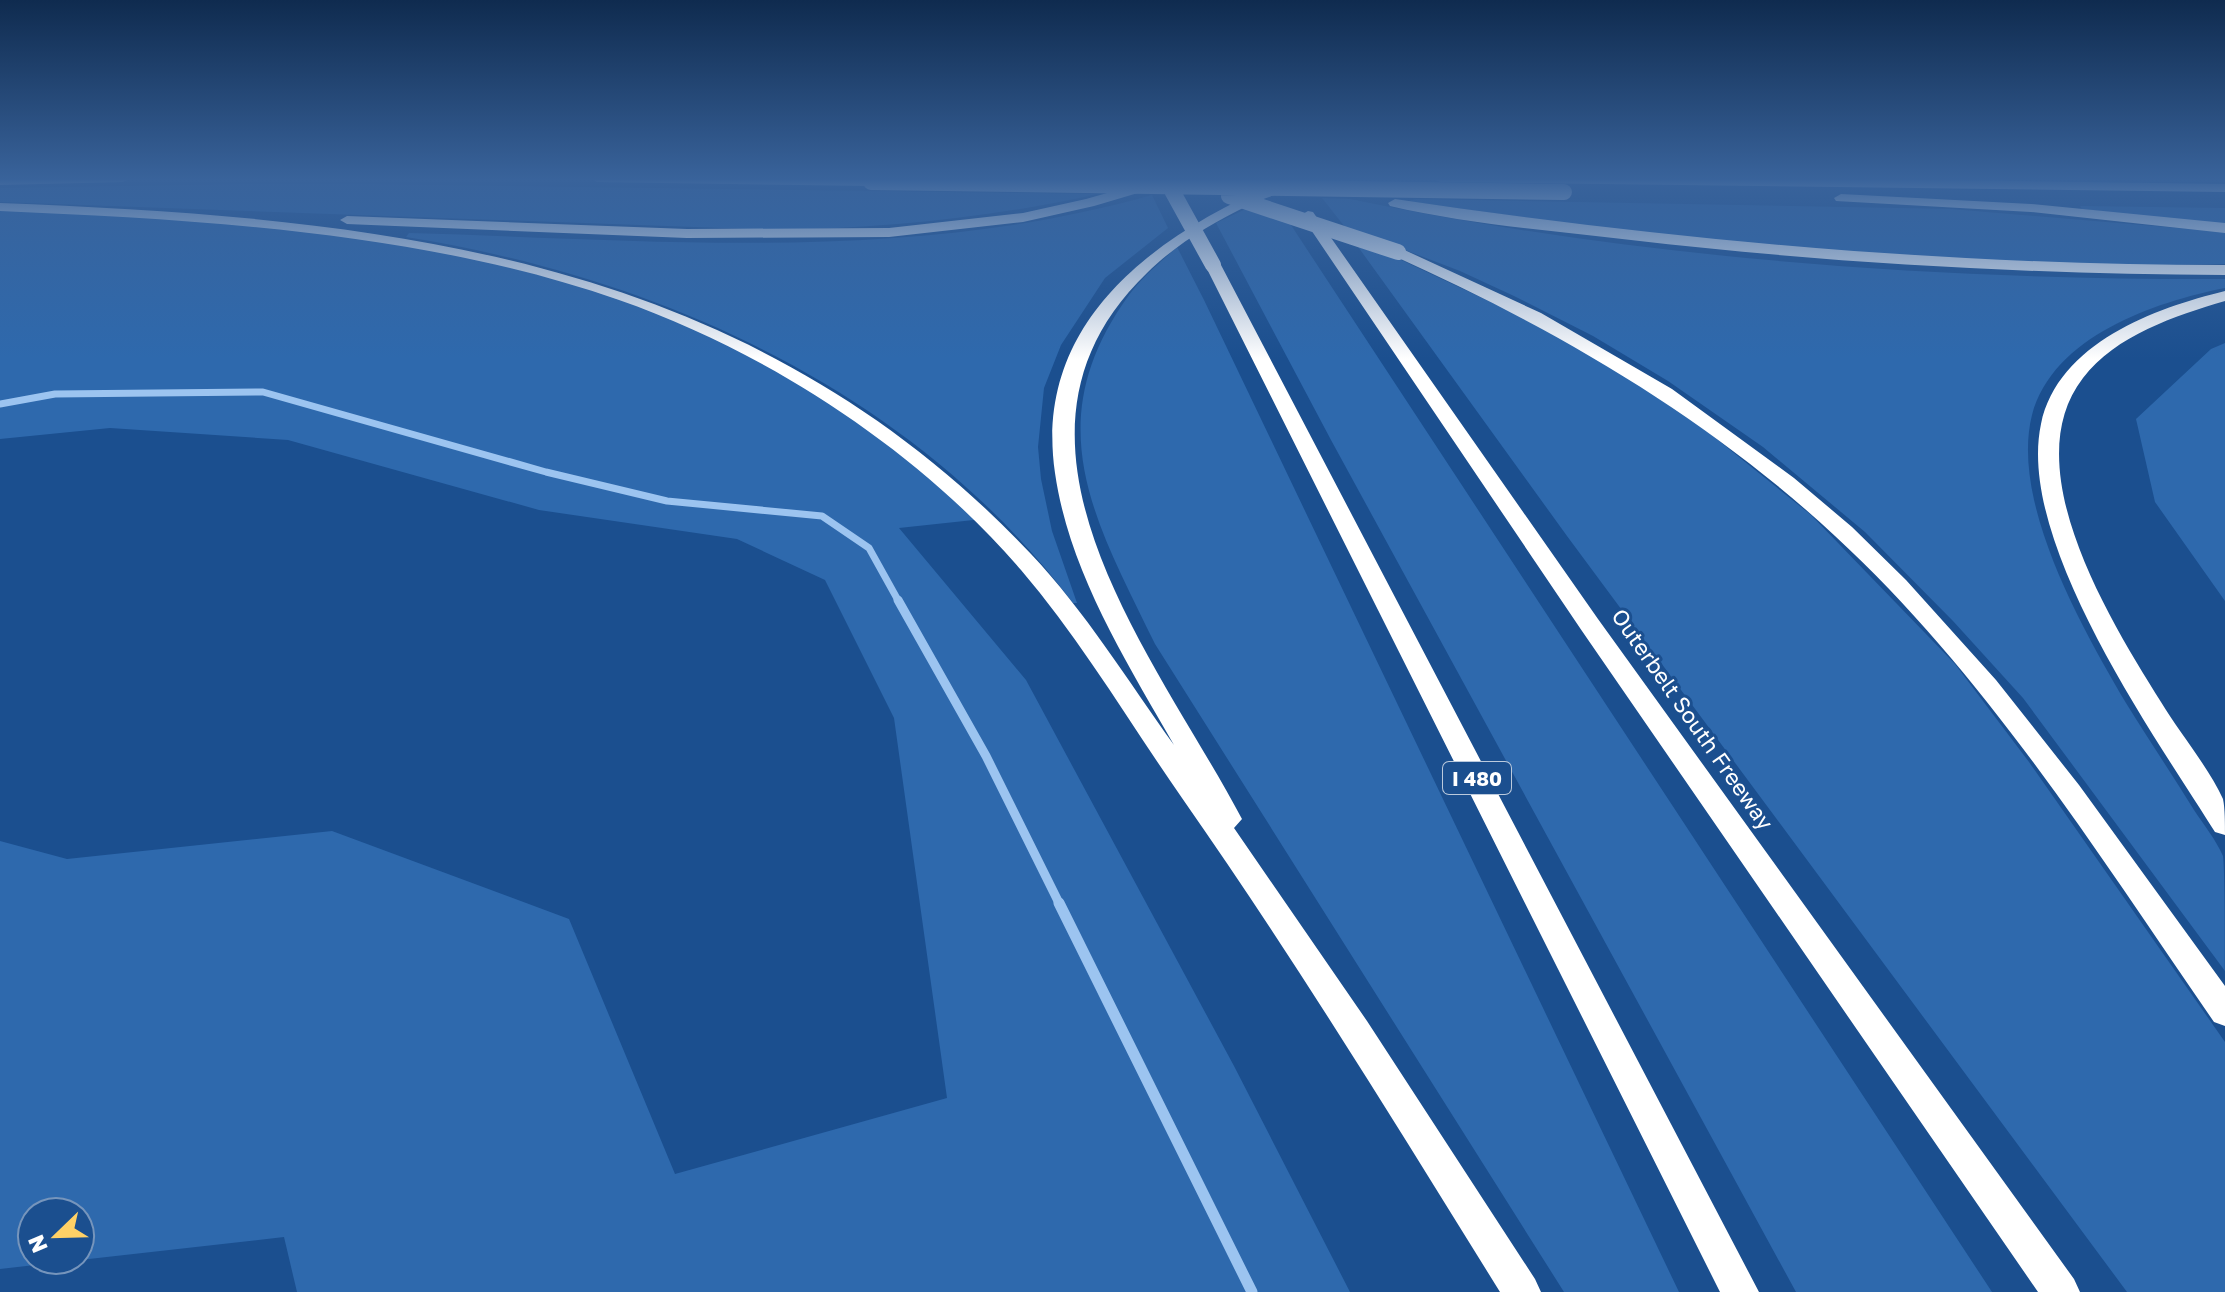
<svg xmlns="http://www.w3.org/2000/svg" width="2225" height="1292" font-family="'Golos Text',sans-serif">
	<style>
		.green { fill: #2e69ad }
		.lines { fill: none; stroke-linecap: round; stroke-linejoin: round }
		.stream-far2 { stroke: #9cc4f0; stroke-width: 7 }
		.stream-far1 { stroke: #9cc4f0; stroke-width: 9 }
		.stream { stroke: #9cc4f0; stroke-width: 11 }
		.highway { fill: #fff; fill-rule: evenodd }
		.highway-bridge { stroke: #fff; stroke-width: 16 }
		.labels { text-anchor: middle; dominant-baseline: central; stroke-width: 6; stroke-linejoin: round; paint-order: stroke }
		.shield { fill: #1b4f8f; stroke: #bbcadd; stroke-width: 2 }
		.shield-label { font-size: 20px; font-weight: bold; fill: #fff }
		.street-label { font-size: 22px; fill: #fff; stroke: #1b4f8f }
	</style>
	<rect width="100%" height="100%" fill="#1b4f8f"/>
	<path class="green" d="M 246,184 L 361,184 L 1097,194 C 991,218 884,228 775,230 L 0,202 L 0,188 Z
		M 1152,195 L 1168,228 L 1105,278 L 1061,345 L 1044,388 L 1038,447 L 1041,479 L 1052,531 L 1077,603 L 1073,603 C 914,392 662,278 406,237 L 409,233 C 658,240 908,264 1152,195 Z
		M 1322,198 L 1350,199 C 1635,258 1933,280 2225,279 L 2225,288 C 2155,302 2053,336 2032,415 C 2010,502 2083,630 2126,703 C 2148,739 2172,774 2194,810 C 2204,825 2216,840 2223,856 C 2225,869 2225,951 2225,971 L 2023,698 L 1953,621 L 1865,532 L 1763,447 L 1668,381 L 1593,336 L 1514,296 L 1460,271 L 1345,227 Z
		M 1416,199 L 1951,209 L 2225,232 L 2225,264 C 2114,266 2002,266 1891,258 C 1729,246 1568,224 1408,201 Z
		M 2080,206 L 2225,208 L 2225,225 L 2082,209 Z
		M 0,207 L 267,226 L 425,246 L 630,298 L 810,383 L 983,519 L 899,528 L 1026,680 L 1234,1066 L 1350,1292 L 297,1292 L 284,1237 L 80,1260 L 80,1212 L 32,1212 L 32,1260 L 79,1260 L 0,1269 L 0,841 L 67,859 L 332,831 L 569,919 L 675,1174 L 947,1098 L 894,718 L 825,580 L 737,539 L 539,510 L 288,440 L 110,428 L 0,439 Z
		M 1248,208 L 1287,219 L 1992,1292 L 1796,1292 L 1331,440 L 1216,223 Z
		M 1356,244 L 1399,259 L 1546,328 L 1600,359 L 1708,432 L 1811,515 L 1955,664 L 2029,762 L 2225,1042 L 2225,1292 L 2127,1292 L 1567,536 Z
		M 1177,247 L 1204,300 L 1679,1292 L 1564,1292 L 1155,644 C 1095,521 1036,423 1129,295 C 1142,277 1161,262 1177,247 Z
		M 2225,343 L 2225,601 L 2155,502 L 2136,419 L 2211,349 Z"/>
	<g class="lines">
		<path class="stream-far2" d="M 0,404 L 55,394 L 263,392 L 546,472 L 667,501 L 822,516 L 869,548 L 899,602"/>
		<path class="stream-far1" d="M 898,600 L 986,756 L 1060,905"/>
		<path class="stream" d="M 1059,903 L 1252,1292"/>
		<path class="highway" d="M 0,178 L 130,178 L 123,182 L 0,185 Z
			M 590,178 L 873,178 L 878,182 L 871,186 L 597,182 Z
			M 1288,178 L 1308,178 C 1292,192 1266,196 1247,206 C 1212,223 1175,245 1147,273 C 973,440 1157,658 1242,819 L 1234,828 L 1367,1021 L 1535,1279 L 1541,1292 L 1500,1292 C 1397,1126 1294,958 1182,798 C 1129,722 1081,640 1021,570 C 918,450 768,352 619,300 C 423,232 206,220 0,211 L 0,203 C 387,218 749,255 1031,554 C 1085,611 1128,681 1174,745 C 1126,661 1069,571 1055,473 C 1032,317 1163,230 1288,178 Z
			M 1433,178 L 1797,178 L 2225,184 L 2225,192 L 1440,182 Z
			M 1153,180 L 1158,181 L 1158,187 L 1094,206 L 1023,222 L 889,237 L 687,238 L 347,224 L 340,220 L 347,216 L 687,229 L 889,228 L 1023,213 L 1086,199 Z
			M 1841,194 L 2031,204 L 2225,223 L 2225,233 L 2031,212 L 1836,201 L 1834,198 Z
			M 1395,199 C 1671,240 1946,265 2225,265 L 2225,275 C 2026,274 1828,263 1631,240 C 1552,231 1467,224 1390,206 L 1388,203 Z
			M 1308,211 L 1313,212 L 1598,619 L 2074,1279 L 2080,1292 L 2038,1292 L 1582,631 L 1301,215 Z
			M 1398,247 L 1541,313 L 1672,389 L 1794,478 L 1852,527 L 1906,580 L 1996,680 L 2079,785 L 2225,986 L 2225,1026 L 2214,1022 C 2098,854 1986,675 1835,536 C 1705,415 1554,328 1392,255 L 1392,249 Z
			M 1213,260 L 1221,265 L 1759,1292 L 1720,1292 L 1205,265 Z
			M 2225,291 L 2225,301 C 2175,316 2116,335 2083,378 C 2014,467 2111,622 2161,702 C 2179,732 2209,768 2223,799 C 2225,808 2225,824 2225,835 L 2215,832 C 2154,735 2016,541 2041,424 C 2058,343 2155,308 2225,291 Z"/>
		<path class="highway-bridge" d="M 1165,178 L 1213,265
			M 871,182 L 1564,192
			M 1229,196 L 1398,252"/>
	</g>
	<linearGradient id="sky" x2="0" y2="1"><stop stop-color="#0f2b4f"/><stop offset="0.5" stop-color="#39639b"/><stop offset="1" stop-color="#39639b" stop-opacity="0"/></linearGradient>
	<rect width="2225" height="359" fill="url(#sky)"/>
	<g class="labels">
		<rect class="shield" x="1443" y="762" width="68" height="32" rx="6"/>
		<g class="shield-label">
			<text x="1477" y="778">I 480</text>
		</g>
		<g class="street-label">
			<text transform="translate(1693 719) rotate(55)">Outerbelt South Freeway</text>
		</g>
	</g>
	<g transform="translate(56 1236) rotate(247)"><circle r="38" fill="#1b4f8f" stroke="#7695bc" stroke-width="2"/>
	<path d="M0-6L14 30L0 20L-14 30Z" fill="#ffd166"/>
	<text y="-12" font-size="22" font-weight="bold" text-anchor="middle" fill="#ffffff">N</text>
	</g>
</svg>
